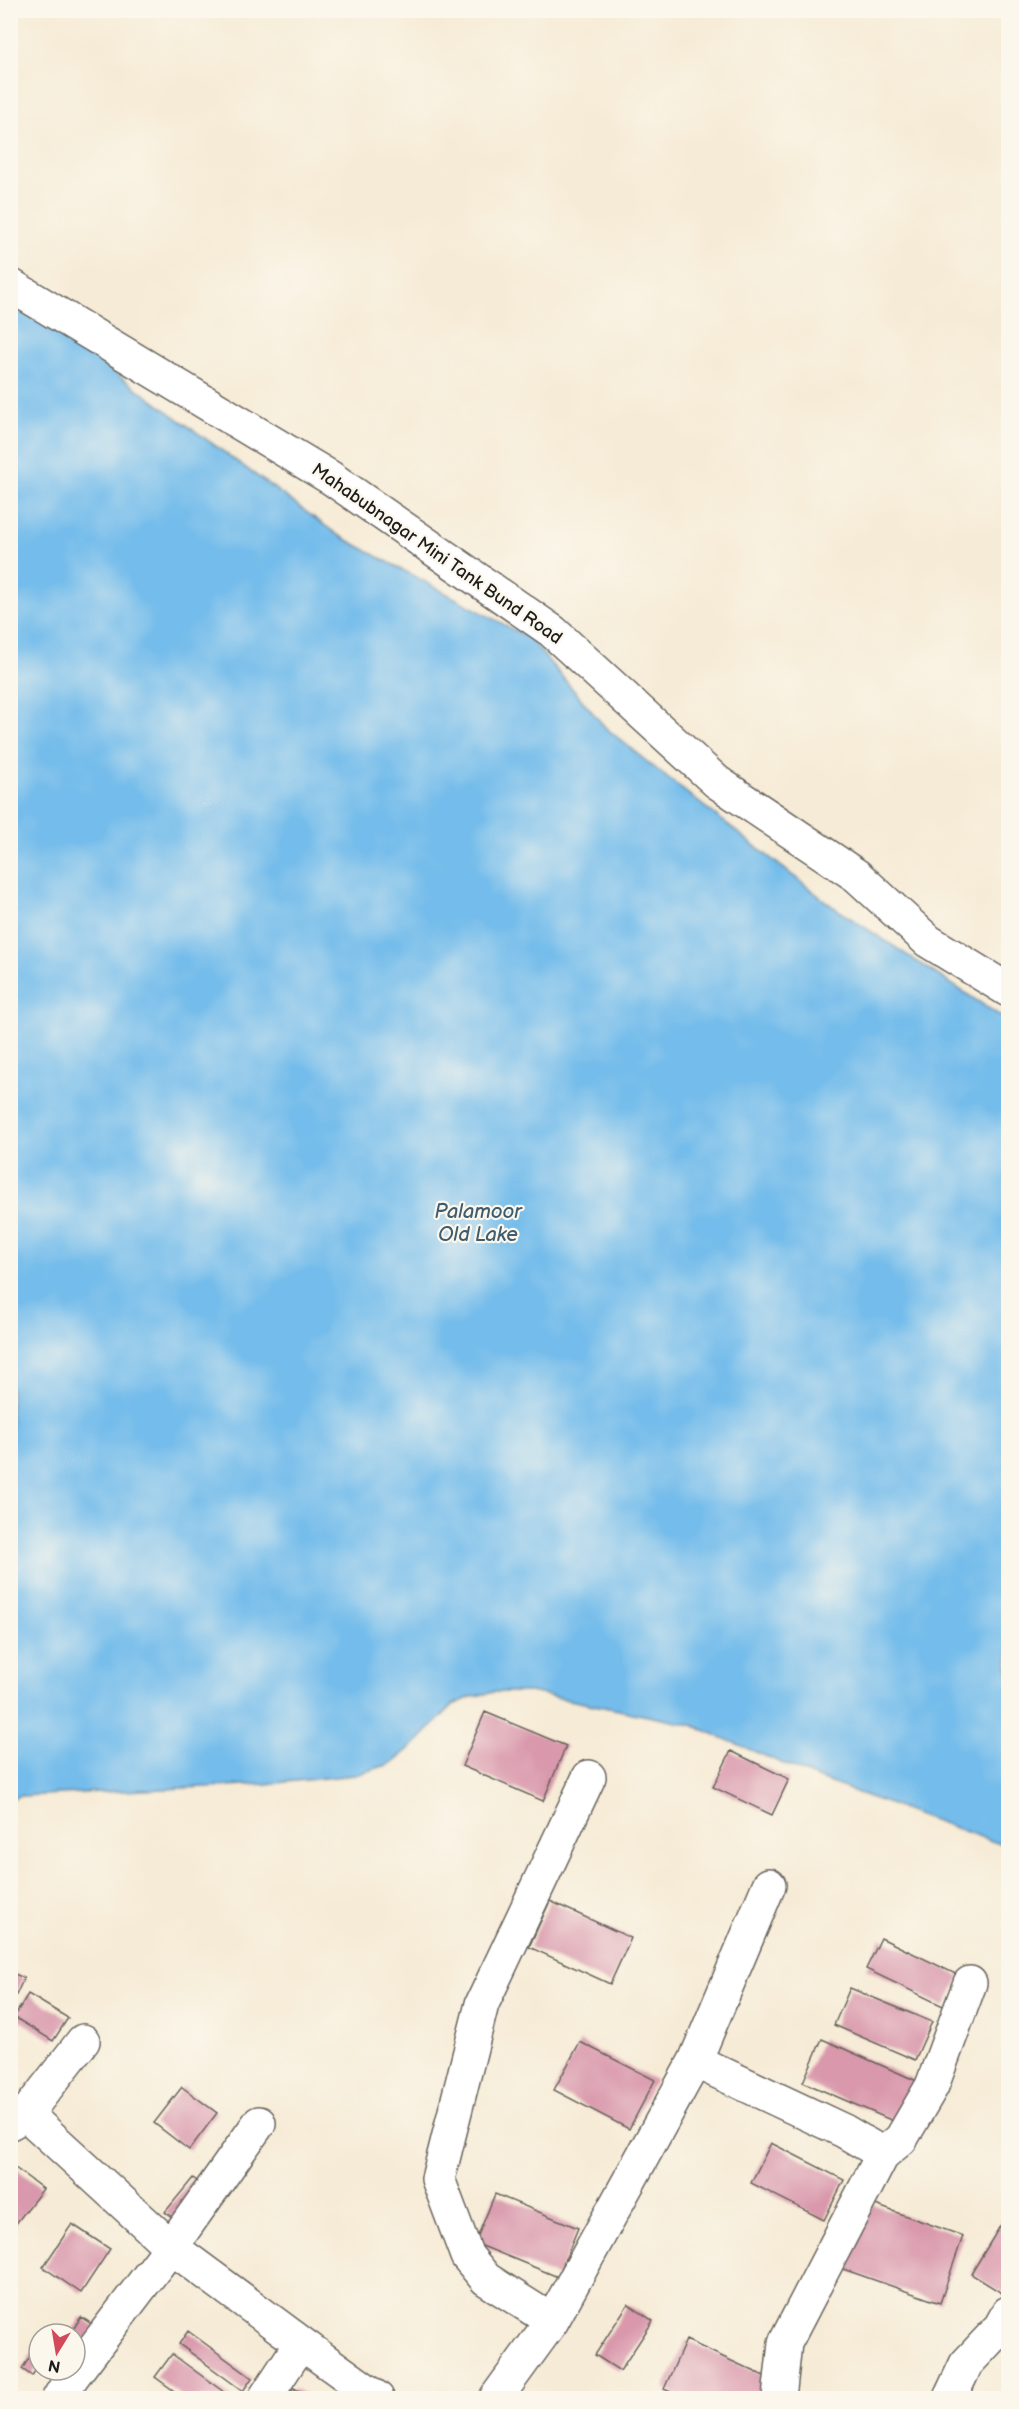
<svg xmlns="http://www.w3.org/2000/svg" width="1019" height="2409" font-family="'Balsamiq Sans',sans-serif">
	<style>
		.water { fill: #73bceb; stroke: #486c84; stroke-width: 1.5 }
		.building { fill: #d998ac }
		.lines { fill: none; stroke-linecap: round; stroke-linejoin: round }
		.minor-casing { stroke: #68645d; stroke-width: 36 }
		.minor { stroke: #fff; stroke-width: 33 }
		.labels { text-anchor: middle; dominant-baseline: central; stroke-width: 4.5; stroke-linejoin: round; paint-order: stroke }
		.street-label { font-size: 18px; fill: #1c1c1c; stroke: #fbf7ec }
		.water-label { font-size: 20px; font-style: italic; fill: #3f5c6f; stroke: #fbf7ec }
	</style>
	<rect width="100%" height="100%" fill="#fbf7ec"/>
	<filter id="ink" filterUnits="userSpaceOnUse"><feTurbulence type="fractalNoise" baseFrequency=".0167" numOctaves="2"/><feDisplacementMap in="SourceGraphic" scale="12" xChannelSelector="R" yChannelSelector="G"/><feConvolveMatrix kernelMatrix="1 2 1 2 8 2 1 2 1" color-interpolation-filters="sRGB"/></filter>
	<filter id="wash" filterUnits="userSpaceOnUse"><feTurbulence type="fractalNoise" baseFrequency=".008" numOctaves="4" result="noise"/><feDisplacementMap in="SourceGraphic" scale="24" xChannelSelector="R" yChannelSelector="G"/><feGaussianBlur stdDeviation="1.35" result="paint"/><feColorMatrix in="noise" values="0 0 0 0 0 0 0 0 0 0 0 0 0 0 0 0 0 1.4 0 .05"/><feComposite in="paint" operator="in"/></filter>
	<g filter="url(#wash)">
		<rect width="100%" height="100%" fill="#f6ebd6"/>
		<path class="water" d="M 11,297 L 38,311 L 81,348 L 338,535 L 529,638 L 605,727 L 651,765 L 832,906 L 1008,1021 L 1008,1847 L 817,1778 L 692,1725 L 530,1692 L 494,1692 L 471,1697 L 453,1705 L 413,1746 L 390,1764 L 355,1775 L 266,1784 L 20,1796 L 11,1799 Z"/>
		<g id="blocks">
			<path class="building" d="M 485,1712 L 566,1746 L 543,1801 L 462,1766 Z
				M 731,1751 L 789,1779 L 772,1815 L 713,1787 Z
				M 550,1901 L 631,1938 L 610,1984 L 529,1947 Z
				M 881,1938 L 960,1976 L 945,2007 L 866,1969 Z
				M 10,1972 L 24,1978 L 16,1995 L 10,1993 Z
				M 850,1988 L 932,2022 L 915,2060 L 834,2025 Z
				M 28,1994 L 68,2018 L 53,2041 L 14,2017 Z
				M 822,2039 L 919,2082 L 900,2124 L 803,2082 Z
				M 580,2042 L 655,2080 L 629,2129 L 554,2090 Z
				M 182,2087 L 217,2113 L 189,2150 L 154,2123 Z
				M 771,2143 L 844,2180 L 824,2220 L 751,2183 Z
				M 10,2164 L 43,2189 L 10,2231 Z
				M 193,2178 L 204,2186 L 176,2220 L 165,2212 Z
				M 495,2194 L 578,2228 L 558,2277 L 475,2243 Z
				M 864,2201 L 963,2236 L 940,2303 L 840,2268 Z
				M 1008,2213 L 1008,2297 L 971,2274 Z
				M 72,2224 L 110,2249 L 81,2293 L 43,2267 Z
				M 628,2304 L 653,2321 L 620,2371 L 595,2355 Z
				M 81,2317 L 95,2326 L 75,2356 L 75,2334 L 70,2334 Z
				M 188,2331 L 252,2378 L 243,2391 L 179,2344 Z
				M 686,2340 L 773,2380 L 765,2398 L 684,2398 L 664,2389 Z
				M 39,2342 L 39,2364 L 32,2376 L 22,2369 Z
				M 172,2354 L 232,2398 L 184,2398 L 155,2377 Z
				M 294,2388 L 311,2398 L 287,2398 Z"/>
		</g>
	</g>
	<g filter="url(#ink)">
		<use href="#blocks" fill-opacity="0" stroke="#68645d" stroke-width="1.5"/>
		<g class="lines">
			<g class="minor-casing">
				<path id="minor" d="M 10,285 L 331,478 L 552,631 L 717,782 L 857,876 L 928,941 L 1008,990
					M 695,2061 L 844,2131 L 883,2154
					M 26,2114 L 83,2041
					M 10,2123 L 26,2114 L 171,2247 L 72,2377 L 59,2398
					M 259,2123 L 171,2247 L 301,2343 L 265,2398
					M 552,2321 L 486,2279 L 467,2256 L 438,2179 L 482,2004 L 589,1777
					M 301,2343 L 377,2398
					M 496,2398 L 552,2321 L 695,2061 L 769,1885
					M 779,2398 L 785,2343 L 883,2154 L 901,2139 L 932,2086 L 970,1983
					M 950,2398 L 966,2364 L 999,2329 L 1008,2313"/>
			</g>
			<use href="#minor" class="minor"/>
		</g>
	</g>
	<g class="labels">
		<g class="street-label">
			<text transform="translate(437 554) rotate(35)">Mahabubnagar Mini Tank Bund Road</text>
		</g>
		<g class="water-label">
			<text x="478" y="1212">Palamoor<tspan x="478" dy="23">Old Lake</tspan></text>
		</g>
	</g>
	<rect width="1019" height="2409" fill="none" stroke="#fbf7ec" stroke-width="36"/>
	<g transform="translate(57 2352) rotate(191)"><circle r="28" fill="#fbf7ec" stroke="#a29f99" stroke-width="1.5"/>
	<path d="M0-4.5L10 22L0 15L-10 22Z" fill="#d1495b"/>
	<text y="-9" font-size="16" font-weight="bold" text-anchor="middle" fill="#1c1c1c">N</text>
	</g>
</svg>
